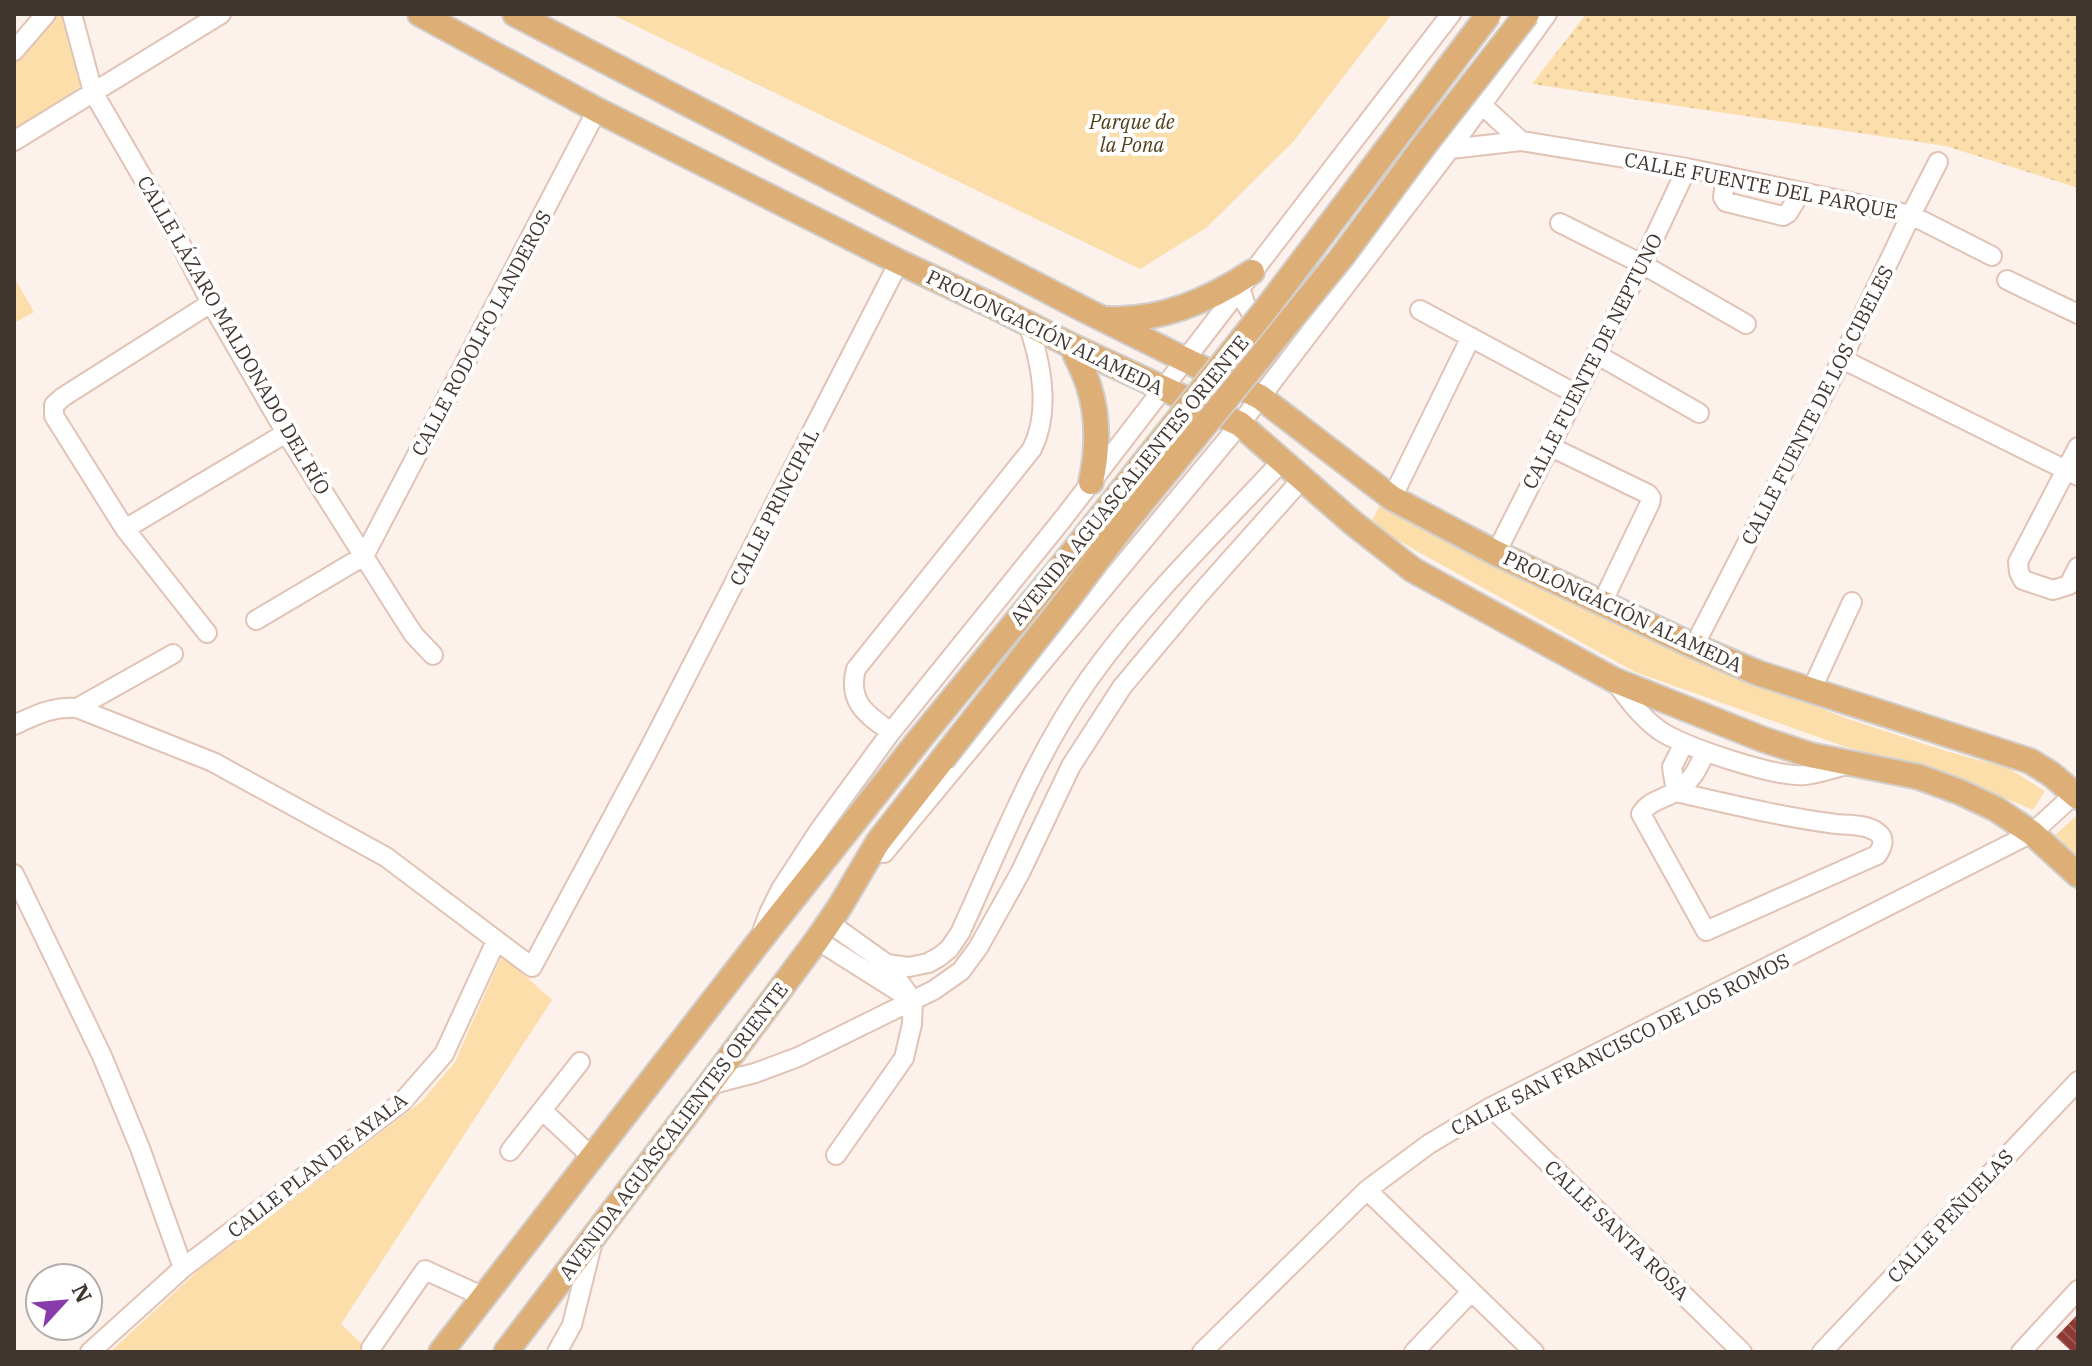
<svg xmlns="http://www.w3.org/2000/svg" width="2092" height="1366" font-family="'IBM Plex Serif',serif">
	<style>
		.grass { fill: url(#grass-dots) }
		.green { fill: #fcdeab }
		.building { fill: url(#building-back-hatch) }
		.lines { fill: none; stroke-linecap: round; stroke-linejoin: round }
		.minor-casing { stroke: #e1c3b6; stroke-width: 22 }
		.major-casing { stroke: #d1cfcd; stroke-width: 28 }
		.minor { stroke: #fff; stroke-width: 18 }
		.major { stroke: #deae77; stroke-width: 24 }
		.major-bridge-casing { stroke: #d1cfcd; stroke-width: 28; stroke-linecap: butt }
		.major-bridge { stroke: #deae77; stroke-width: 24 }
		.labels { text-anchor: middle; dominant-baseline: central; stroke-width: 8; stroke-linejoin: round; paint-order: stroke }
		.park-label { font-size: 20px; font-style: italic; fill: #503d19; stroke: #fff }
		.street-label { font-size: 20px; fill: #413530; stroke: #fff }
	</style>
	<defs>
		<pattern id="grass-dots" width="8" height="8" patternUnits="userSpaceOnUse" patternTransform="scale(2)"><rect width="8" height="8" fill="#fcdeab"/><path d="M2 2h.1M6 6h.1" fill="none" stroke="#d9bf93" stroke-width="1.8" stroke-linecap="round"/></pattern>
		<pattern id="building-back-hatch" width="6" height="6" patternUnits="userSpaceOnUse" patternTransform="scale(2)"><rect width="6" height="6" fill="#8e3934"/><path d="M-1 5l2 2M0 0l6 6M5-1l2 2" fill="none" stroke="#9c5b57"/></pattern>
	</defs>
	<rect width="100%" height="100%" fill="#fdf1eb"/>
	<path class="grass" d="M 1586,14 L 2078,14 L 2078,188 L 1946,146 L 1532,84 Z"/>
	<path class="green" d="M 53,14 L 65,14 L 89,90 L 14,138 L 14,64 Z
		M 611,14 L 1392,14 L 1293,142 L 1206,228 L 1140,269 Z
		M 14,277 L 34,312 L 14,323 Z
		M 1383,499 L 1682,652 L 1845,718 L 1949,752 L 2008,768 L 2045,791 L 2033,810 L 1958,778 L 1846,747 L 1635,672 L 1370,525 Z
		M 2075,817 L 2078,820 L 2078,857 L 2055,835 Z
		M 502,955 L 552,1000 L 341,1324 L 370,1352 L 110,1352 L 200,1269 L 421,1102 L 455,1062 Z"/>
	<path class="building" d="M 2078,1314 L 2078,1352 L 2072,1352 L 2056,1337 Z"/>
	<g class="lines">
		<g class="minor-casing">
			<path id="minor" d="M 72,14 L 93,92 L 176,235 L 211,303 L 286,433 L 399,612 L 414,635 L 433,655
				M 14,51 L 46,14
				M 1482,105 L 1521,141
				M 14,141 L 221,14
				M 1450,149 L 1521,141 L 1687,168 L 1911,215 L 1992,256
				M 1726,176 L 1723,197 L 1726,202 L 1783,216 L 1788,213 L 1801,192
				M 1560,223 L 1642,264 L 1746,324
				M 2007,280 L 2078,314
				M 1240,288 L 1245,303 L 1263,331
				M 1420,310 L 1576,394
				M 1596,354 L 1699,413
				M 1842,359 L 2078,476
				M 1549,446 L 1648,494 L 1651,498 L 1650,503 L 1602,603
				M 2078,447 L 2018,562 L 2019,572 L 2023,580 L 2053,590 L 2069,585 L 2078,567
				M 1392,498 L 1471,337
				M 125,529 L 286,433
				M 1496,553 L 1642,264 L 1687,168
				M 256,620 L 364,556 L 597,110
				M 207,633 L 125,529 L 54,416 L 54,405 L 63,397 L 211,303
				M 1694,646 L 1842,359 L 1911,215 L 1938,162
				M 1614,680 C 1627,698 1641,717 1659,730 C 1684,747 1776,778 1805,775 C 1819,774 1833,768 1847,765
				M 1811,691 L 1852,602
				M 77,708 L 173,654
				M 14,725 C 36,715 53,706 77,708 L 213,762 L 386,857 L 532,967 L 648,751 L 899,262
				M 891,732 C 867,715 847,702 856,669 L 1032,449 C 1051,411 1041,362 1028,324
				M 1676,792 C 1729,804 1782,817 1836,824 C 1848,825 1868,824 1878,833 C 1886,839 1882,848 1877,855 L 1706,931 L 1641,814 C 1649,801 1661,800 1673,793 C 1691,783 1698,769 1705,752
				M 1676,792 L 1672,767 L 1684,743
				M 884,853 L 1240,424 L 1450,149 L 1547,14
				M 14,874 L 102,1056 L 140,1148 L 183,1268
				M 828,922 L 887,964 L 909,967 L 928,963 L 939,957 L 949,949 L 960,933 C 999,848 1035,755 1089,679 C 1145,600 1216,532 1282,461
				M 763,929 L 769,913 L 781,889 L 820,829 L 891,732 L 1062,520 L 1451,14
				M 817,940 L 904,995
				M 709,1085 L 755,1073 L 798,1057 L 934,990 L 961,971 L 978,948 L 1020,873 L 1071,766 L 1122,687 L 1198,596 L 1302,479
				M 1491,1107 L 1742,1352
				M 543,1111 L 592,1157
				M 510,1151 L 580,1062
				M 836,1155 L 904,1058 L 912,1024 L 913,1001 L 887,964
				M 1367,1190 L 1534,1352
				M 371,1348 L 425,1270 L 484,1297
				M 90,1352 L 183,1268 L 402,1102 L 444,1054 L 496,941
				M 557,1352 L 572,1325 L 592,1245
				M 1202,1352 L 1367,1190 L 1429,1144 L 1491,1107 L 2032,833 L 2078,791
				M 1414,1352 L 1471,1292
				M 1822,1352 L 2078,1081
				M 2021,1352 L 2078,1290"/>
		</g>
		<g class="major-casing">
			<path id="major" d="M 420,14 L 597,110 L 899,262 L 991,305 L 1072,346 L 1240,424 L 1353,523 L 1413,570 L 1614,680 L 1762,739 L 1810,755 L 1919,777 L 1960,792 L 1996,809 L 2032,833 L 2078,875
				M 515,14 L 1083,309 L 1260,397 L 1392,498 L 1496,553 L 1694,646 L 1758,673 L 2030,761 L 2051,774 L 2078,797
				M 1109,319 C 1161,321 1210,300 1252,272
				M 1072,346 C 1077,360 1085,373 1089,387 C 1099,419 1098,450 1091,482
				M 441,1352 L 761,939 L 919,740
				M 506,1352 L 709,1085 L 817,940 L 839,908 L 878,842 L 942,760"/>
		</g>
		<use href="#minor" class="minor"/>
		<use href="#major" class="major"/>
		<g class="major-bridge-casing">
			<path id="major-bridge" d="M 919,740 L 1064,563 L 1270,304 L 1489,14
				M 942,760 L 1068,599 L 1125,523 L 1341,258 L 1423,147 L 1527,14"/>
		</g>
		<use href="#major-bridge" class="major-bridge"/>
	</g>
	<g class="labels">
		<g class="park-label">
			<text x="1132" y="121">Parque de<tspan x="1132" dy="23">la Pona</tspan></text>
		</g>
		<g class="street-label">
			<text transform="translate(1761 185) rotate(11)">CALLE FUENTE DEL PARQUE</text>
			<text transform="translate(1045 332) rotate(26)">PROLONGACIÓN ALAMEDA</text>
			<text transform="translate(481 333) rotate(-62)">CALLE RODOLFO LANDEROS</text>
			<text transform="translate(234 335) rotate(60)">CALLE LÁZARO MALDONADO DEL RÍO</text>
			<text transform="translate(1592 361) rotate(-63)">CALLE FUENTE DE NEPTUNO</text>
			<text transform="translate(1817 405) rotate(-63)">CALLE FUENTE DE LOS CIBELES</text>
			<text transform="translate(1129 480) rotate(-51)">AVENIDA AGUASCALIENTES ORIENTE</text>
			<text transform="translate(774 507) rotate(-63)">CALLE PRINCIPAL</text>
			<text transform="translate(1623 611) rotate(25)">PROLONGACIÓN ALAMEDA</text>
			<text transform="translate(1620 1044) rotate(-27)">CALLE SAN FRANCISCO DE LOS ROMOS</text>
			<text transform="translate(673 1131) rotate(-53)">AVENIDA AGUASCALIENTES ORIENTE</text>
			<text transform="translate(317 1165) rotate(-38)">CALLE PLAN DE AYALA</text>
			<text transform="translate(1950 1216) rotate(-47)">CALLE PEÑUELAS</text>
			<text transform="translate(1617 1230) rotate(44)">CALLE SANTA ROSA</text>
		</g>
	</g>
	<rect width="2092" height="1366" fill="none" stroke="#413530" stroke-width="32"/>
	<g transform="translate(64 1302) rotate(64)"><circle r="38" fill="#ffffff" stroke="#b3aeac" stroke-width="2"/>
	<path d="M0-6L14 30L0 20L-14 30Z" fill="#883bab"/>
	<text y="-12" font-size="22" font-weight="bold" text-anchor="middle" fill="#413530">N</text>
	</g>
</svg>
